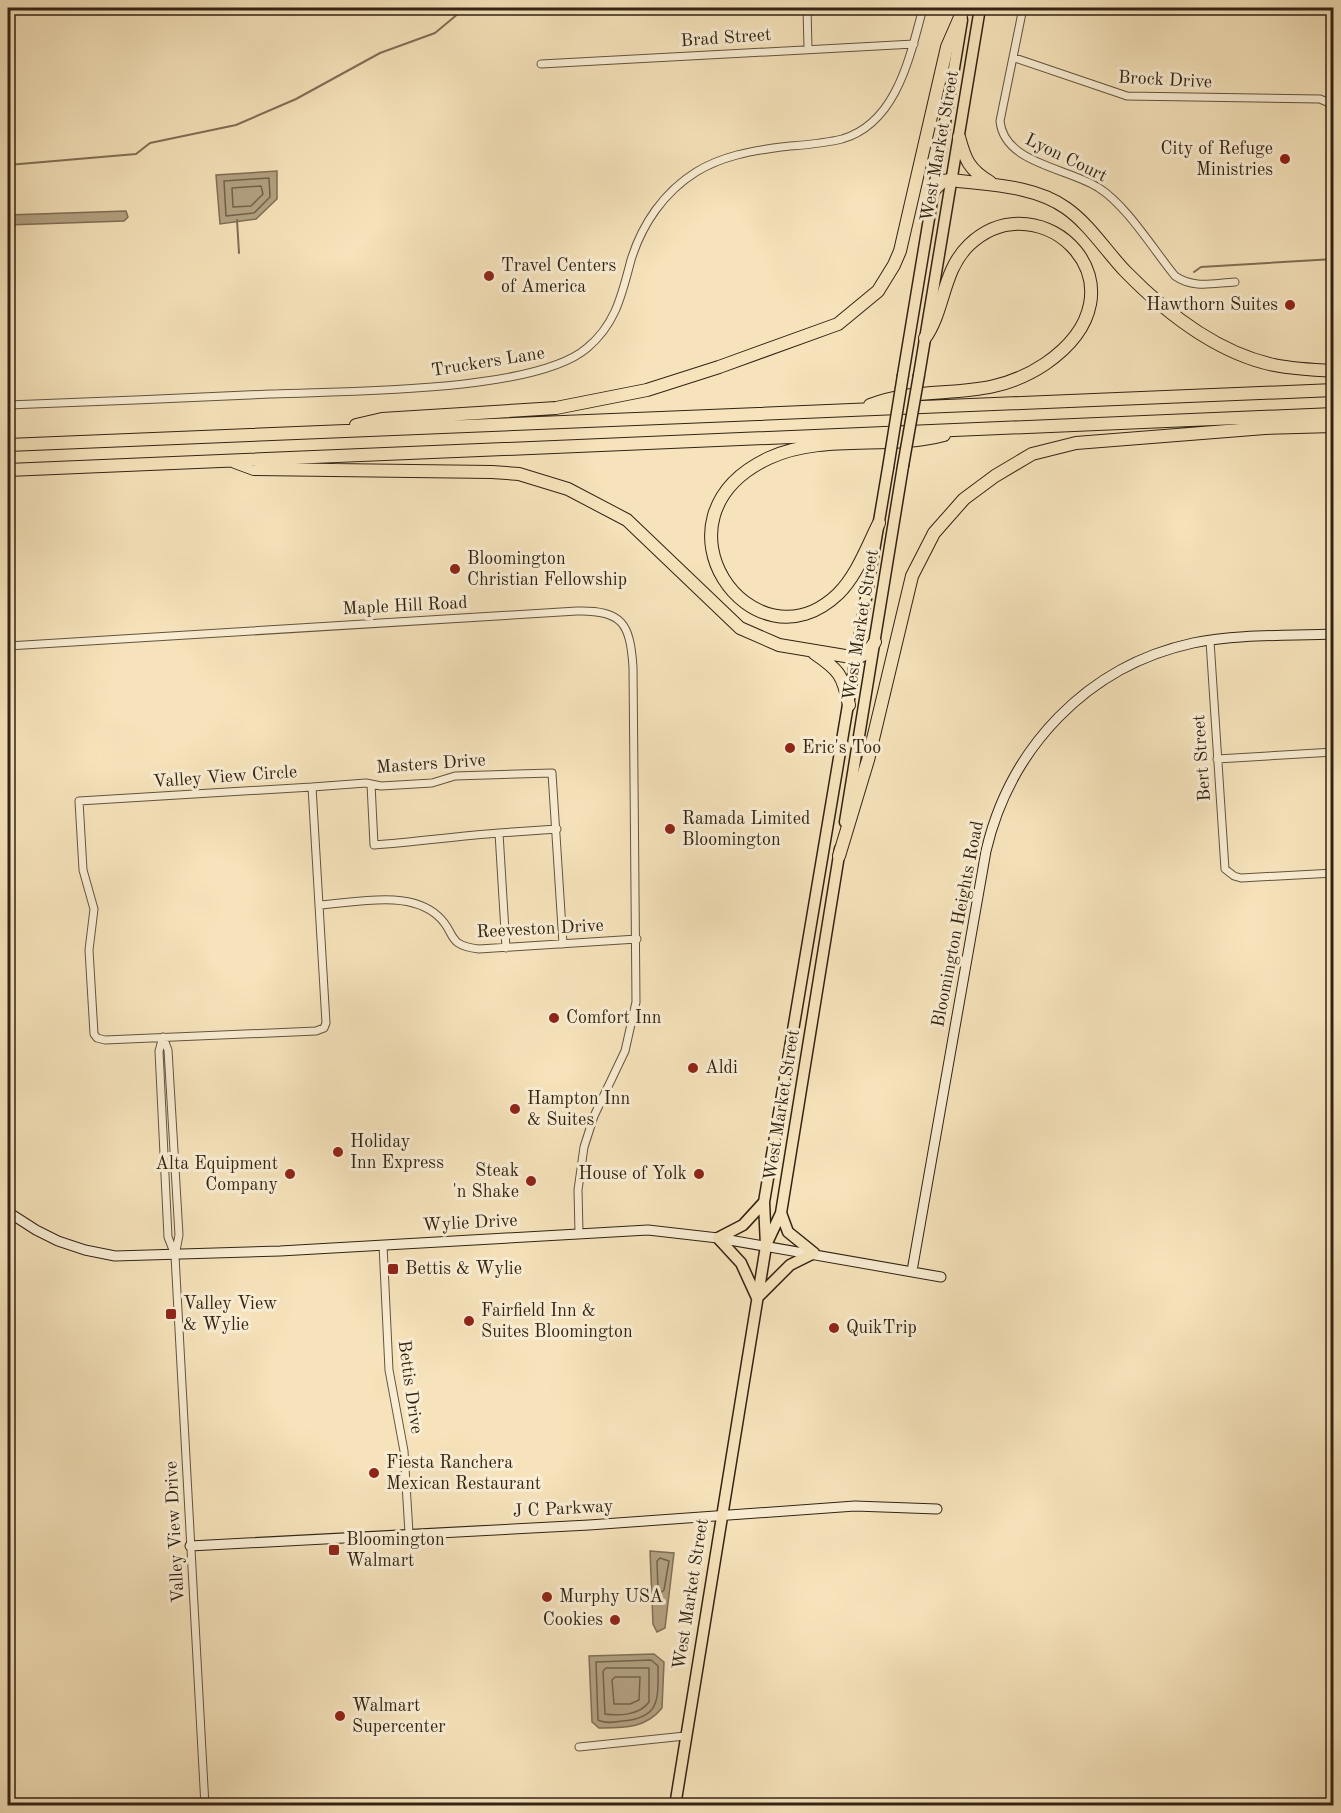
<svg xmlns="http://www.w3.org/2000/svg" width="1341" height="1813" font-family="'Old Standard TT',serif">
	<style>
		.water { fill: #b3a282; stroke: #7f6f56; stroke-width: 1.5 }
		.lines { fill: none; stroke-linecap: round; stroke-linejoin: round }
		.shore { stroke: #72624b; stroke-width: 1.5 }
		.stream { stroke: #7f6f56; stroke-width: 2 }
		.street-casing { stroke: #63533e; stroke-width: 9 }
		.secondary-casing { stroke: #322314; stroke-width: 11 }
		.primary-casing { stroke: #322314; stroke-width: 13 }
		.highway-casing { stroke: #322314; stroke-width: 14 }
		.street { stroke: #f9edd3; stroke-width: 7 }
		.secondary { stroke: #f9edd3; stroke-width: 9 }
		.primary { stroke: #f6e3bb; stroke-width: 10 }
		.highway { stroke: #f6e3bb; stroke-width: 12 }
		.primary-bridge-casing { stroke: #322314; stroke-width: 13; stroke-linecap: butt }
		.primary-bridge { stroke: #f6e3bb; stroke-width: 10 }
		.poi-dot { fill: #8f2418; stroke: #f9edd3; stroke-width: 2 }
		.labels { text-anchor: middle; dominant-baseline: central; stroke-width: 6; stroke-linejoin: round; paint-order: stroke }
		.street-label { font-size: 18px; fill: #322314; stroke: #f9edd3 }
		.poi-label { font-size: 18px; fill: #322314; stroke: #f9edd3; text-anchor: start }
	</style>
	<rect width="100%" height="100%" fill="#f6e3bb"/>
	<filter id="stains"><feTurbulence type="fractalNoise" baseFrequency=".00333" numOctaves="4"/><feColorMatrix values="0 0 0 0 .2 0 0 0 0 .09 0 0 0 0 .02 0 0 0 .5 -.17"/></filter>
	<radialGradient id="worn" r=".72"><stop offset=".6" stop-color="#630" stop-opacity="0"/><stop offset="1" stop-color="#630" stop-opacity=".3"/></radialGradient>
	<path class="water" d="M 277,171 L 277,199 L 256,219 L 220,224 L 216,175 Z
		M 126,211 L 128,217 L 124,221 L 8,225 L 8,215 Z
		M 650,1551 L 674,1553 L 665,1628 L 657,1632 L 653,1624 Z
		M 654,1654 L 664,1662 L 662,1708 C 645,1729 623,1728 599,1728 L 592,1722 L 589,1656 Z"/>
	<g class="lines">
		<path class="shore" d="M 269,178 L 270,197 L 254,213 L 226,216 L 224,181 Z
			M 261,186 L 263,194 L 251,206 L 233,207 L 232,188 Z
			M 660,1558 L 669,1561 L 664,1590 L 662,1592 L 658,1590 L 657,1561 Z
			M 651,1660 L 658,1666 C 658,1699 661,1718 622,1721 C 614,1722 605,1724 598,1720 L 596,1662 Z
			M 606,1668 L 649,1668 L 649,1702 C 640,1715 619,1716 605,1714 L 603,1671 Z
			M 615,1677 L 640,1677 L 639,1700 L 630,1704 L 614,1704 L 612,1680 Z"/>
		<path class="stream" d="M 8,165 L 136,154 L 150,143 L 236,125 L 296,99 L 380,53 L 435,33 L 465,8
			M 237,220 L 239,253
			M 1194,272 L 1201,267 L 1334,259"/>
		<g class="street-casing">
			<path id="street" d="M 807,8 L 808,48
				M 1023,8 L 1000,121 C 1004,164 1069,168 1099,188 C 1127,206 1153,249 1175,276 C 1194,289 1213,283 1235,282
				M 1015,58 L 1127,96 L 1320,99 L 1334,105
				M 541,64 L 914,44
				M 8,405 C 95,402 183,398 270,394 C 342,391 535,393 587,348 C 616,324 622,294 631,260 C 642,224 664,192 696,172 C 722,156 751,151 781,147 C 801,145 822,144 842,139 C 897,123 910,56 923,8
				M 1210,641 L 1225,869 L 1234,876 L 1241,878 L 1334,873
				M 8,646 L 577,611 C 623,610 630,624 633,667 L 636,1002 L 625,1051 L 594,1116 L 584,1147 L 578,1190 L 579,1233
				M 1217,759 L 1334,752
				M 371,784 L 374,845 C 416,842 457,836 499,833 L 506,948
				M 312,787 L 326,1023 L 324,1028 L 316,1031 L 105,1040 L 97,1038 L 94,1034 L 89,950 L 94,909 L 83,870 L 79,801 Z
				M 312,787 L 366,783 L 381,786 L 432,783 L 455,776 L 552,773 L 563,944
				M 499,833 L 557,829
				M 319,905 C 354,903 409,889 438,916 C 457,933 445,945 479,949 L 637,939
				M 163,1037 L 168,1050 L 179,1235 L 175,1256 L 205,1806
				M 163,1037 L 159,1051 L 168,1237 L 175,1255
				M 383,1245 L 389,1370 L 404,1451 L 409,1533
				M 579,1747 L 685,1736"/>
		</g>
		<g class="secondary-casing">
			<path id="secondary" d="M 8,1212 L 36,1230 L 58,1241 L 85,1250 L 115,1256 L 280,1251 L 648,1230 L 718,1238 L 941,1277
				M 912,1271 L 986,851 C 1010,748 1087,666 1193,643 C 1238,634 1288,636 1334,634
				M 190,1546 L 589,1525 L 855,1506 L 937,1509"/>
		</g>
		<g class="primary-casing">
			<path id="primary" d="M 903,375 L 962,20
				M 919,375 L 980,8
				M 845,822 L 903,466
				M 766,1245 L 781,1213 L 840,849
				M 757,1298 L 741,1263 L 718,1238 L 743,1225 L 764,1202
				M 757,1298 L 790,1265 L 814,1253 L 788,1232 L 781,1213
				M 675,1806 L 766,1246 L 764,1202 L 888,468"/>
		</g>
		<g class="highway-casing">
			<path id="highway" d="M 959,137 C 965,159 969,170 990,182
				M 934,190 L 943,181 L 951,180 C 988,185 1034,185 1066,208 C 1089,224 1106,251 1125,271 C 1165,312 1217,353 1274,365 C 1294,369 1314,370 1334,371
				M 870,405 C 929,382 984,405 1045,364 C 1156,288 1041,177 969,245 C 942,271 945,310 925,338
				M 356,425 L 382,419 L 556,408 L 647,390 L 719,367 L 838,324 L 878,291 L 894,265 L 900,251 L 947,47 L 964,8
				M 8,445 L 1334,390
				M 235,462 L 254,469 L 492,472 L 519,474 L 568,489 L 627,520 L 740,628 L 779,645 L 857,658 L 867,653 L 875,642
				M 8,470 L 1334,414
				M 879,523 C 867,547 857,575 838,594 C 753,675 641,518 769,458 C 823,433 888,450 944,435
				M 814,653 C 839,670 843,675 849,705
				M 839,856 L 868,760 L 912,576 L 934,533 L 964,499 L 995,476 L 1032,454 L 1076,443 L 1265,428 L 1334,426"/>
		</g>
		<use href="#street" class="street"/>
		<use href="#secondary" class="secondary"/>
		<use href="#primary" class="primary"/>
		<use href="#highway" class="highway"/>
		<g class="primary-bridge-casing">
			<path id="primary-bridge" d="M 903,466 L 919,375
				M 888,468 L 903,375"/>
		</g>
		<use href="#primary-bridge" class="primary-bridge"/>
	</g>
	<g class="poi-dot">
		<circle cx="1285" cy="159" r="6"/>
		<circle cx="489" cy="276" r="6"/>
		<circle cx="1290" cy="305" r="6"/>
		<circle cx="455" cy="569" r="6"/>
		<circle cx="790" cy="748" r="6"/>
		<circle cx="670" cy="829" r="6"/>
		<circle cx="554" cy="1018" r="6"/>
		<circle cx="693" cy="1068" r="6"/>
		<circle cx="515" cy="1109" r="6"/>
		<circle cx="338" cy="1152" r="6"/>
		<circle cx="290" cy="1174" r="6"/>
		<circle cx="699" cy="1174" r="6"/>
		<circle cx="531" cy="1181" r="6"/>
		<rect x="387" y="1263" width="12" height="12" rx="3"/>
		<rect x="165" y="1308" width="12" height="12" rx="3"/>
		<circle cx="469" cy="1321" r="6"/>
		<circle cx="834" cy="1328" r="6"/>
		<circle cx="374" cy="1473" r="6"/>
		<rect x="328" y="1544" width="12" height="12" rx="3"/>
		<circle cx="547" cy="1597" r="6"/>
		<circle cx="615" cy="1620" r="6"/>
		<circle cx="340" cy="1716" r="6"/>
	</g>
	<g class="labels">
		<g class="street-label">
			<text transform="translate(726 38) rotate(-4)">Brad Street</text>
			<text transform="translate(1165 80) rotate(3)">Brock Drive</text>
			<text transform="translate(940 146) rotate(-80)">West Market Street</text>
			<text transform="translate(1066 158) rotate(26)">Lyon Court</text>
			<text transform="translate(488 362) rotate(-9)">Truckers Lane</text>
			<text transform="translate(405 606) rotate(-3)">Maple Hill Road</text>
			<text transform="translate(861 625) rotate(-81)">West Market Street</text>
			<text transform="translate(1202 758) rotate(-94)">Bert Street</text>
			<text transform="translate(431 764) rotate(-4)">Masters Drive</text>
			<text transform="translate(225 777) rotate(-4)">Valley View Circle</text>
			<text transform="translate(958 924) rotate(-79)">Bloomington Heights Road</text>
			<text transform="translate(540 929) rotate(-3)">Reeveston Drive</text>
			<text transform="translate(782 1105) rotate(-81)">West Market Street</text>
			<text transform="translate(470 1223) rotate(-3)">Wylie Drive</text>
			<text transform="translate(410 1387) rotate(82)">Bettis Drive</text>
			<text transform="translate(563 1509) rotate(-3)">J C Parkway</text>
			<text transform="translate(175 1532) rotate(-93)">Valley View Drive</text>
			<text transform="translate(691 1594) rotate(-81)">West Market Street</text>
		</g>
		<g class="poi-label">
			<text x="1273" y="149" text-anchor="end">City of Refuge<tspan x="1273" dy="21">Ministries</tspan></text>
			<text x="501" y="266">Travel Centers<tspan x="501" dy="21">of America</tspan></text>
			<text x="1278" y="305" text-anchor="end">Hawthorn Suites</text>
			<text x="467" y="559">Bloomington<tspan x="467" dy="21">Christian Fellowship</tspan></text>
			<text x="802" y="748">Eric's Too</text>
			<text x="682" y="819">Ramada Limited<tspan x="682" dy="21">Bloomington</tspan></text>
			<text x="566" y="1018">Comfort Inn</text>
			<text x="705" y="1068">Aldi</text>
			<text x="527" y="1099">Hampton Inn<tspan x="527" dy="21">&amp; Suites</tspan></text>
			<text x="350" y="1142">Holiday<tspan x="350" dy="21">Inn Express</tspan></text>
			<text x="278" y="1164" text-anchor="end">Alta Equipment<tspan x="278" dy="21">Company</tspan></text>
			<text x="519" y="1171" text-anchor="end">Steak<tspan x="519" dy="21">'n Shake</tspan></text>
			<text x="687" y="1174" text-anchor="end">House of Yolk</text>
			<text x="405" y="1269">Bettis &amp; Wylie</text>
			<text x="183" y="1304">Valley View<tspan x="183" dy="21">&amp; Wylie</tspan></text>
			<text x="481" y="1311">Fairfield Inn &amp;<tspan x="481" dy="21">Suites Bloomington</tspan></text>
			<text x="846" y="1328">QuikTrip</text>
			<text x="386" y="1463">Fiesta Ranchera<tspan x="386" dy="21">Mexican Restaurant</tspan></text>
			<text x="346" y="1540">Bloomington<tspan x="346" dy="21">Walmart</tspan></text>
			<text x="559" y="1597">Murphy USA</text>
			<text x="603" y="1620" text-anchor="end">Cookies</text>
			<text x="352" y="1706">Walmart<tspan x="352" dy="21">Supercenter</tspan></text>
		</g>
	</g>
	<rect width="1341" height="1813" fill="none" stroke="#f6e3bb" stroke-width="30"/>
	<rect x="9" y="9" width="1323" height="1795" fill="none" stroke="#322314" stroke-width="3"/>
	<rect x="15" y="15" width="1311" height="1783" fill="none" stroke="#322314" stroke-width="1.5"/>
	<rect width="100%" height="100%" filter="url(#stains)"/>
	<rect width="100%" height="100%" fill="url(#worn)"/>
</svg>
